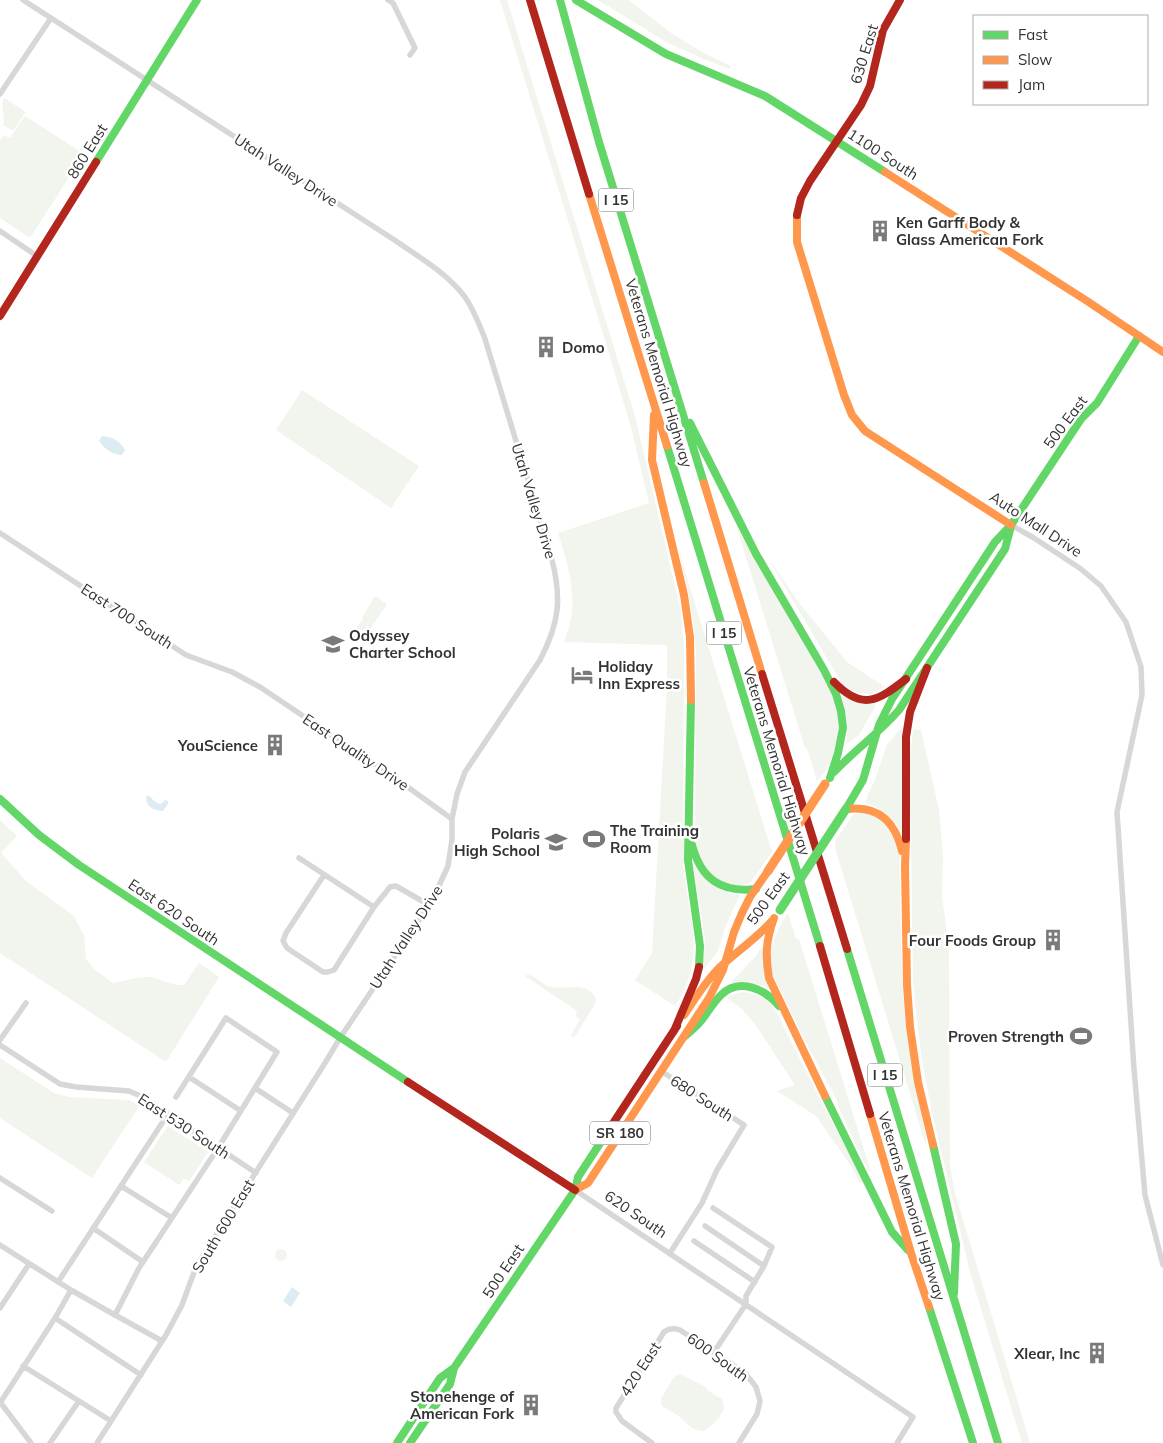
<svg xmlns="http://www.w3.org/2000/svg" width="1163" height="1443" font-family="Mulish,sans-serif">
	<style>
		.green { fill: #f1f5ed }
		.water { fill: #ddebf3 }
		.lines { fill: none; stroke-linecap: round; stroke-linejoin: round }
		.street { stroke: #d7d7d7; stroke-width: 5.5 }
		.fast { stroke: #63d668; stroke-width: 8 }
		.slow { stroke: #ff974d; stroke-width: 8 }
		.jam { stroke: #b3261e; stroke-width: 8 }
		.fast-bridge { stroke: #63d668; stroke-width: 9 }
		.slow-bridge { stroke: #ff974d; stroke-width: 9 }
		.labels { text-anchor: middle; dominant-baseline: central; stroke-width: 5; stroke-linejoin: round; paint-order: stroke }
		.shield { fill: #fff; stroke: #707070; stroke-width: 1 }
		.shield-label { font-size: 14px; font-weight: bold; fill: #333 }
		.street-label { font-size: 15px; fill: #333; stroke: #fff }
		.poi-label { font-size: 15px; font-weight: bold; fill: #333; stroke: #fff; text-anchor: end }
	</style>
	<rect width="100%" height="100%" fill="#fff"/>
	<path class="green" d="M 500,0 L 507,0 L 635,416 L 680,607 L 684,645 L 683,824 L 684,825 L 685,863 L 683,864 C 688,917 708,957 675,1006 L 635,980 L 652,953 L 667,687 L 667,645 L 564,642 C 566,635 569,629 570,623 C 577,593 567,561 558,533 L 649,503 L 632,431 L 608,350 Z
		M 598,0 L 629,0 L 671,33 L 702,52 L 731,66 L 729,69 L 701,58 L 668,43 Z
		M 4,98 L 26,112 L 13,131 L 3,125 C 6,115 0,107 4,98 Z
		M 25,116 L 84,154 L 30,238 L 0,218 L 0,140 L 4,135 L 10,138 Z
		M 302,390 L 419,466 L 391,508 L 276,430 Z
		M 737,528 L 831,691 L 840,722 L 833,755 L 825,772 L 817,781 L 807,748 L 805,748 Z
		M 679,552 L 772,852 L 751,882 L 748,884 L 740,885 L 739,887 L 722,882 L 710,873 L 696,852 L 695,838 L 696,655 C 695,620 687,587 679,552 Z
		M 765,553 L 796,599 L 847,662 L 885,687 L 876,691 L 873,691 L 873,694 C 860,694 852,692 842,684 Z
		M 375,596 L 387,604 L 363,640 L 353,633 L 363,619 L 362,618 Z
		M 843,696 L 875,703 L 875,707 L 859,735 L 847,744 L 846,744 C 848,727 846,713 842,697 Z
		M 900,729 L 902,729 L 902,835 C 896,819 880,808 865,802 L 875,779 L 887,745 Z
		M 913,729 L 921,730 L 939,810 L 943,856 L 942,896 L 949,949 L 950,1166 L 955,1193 L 1030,1443 L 1022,1443 L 971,1276 L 932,1113 L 921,1054 L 913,983 L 910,759 Z
		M 863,810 L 883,821 L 899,846 L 902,979 L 906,1031 L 927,1143 L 925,1143 L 836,851 L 835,841 L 852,816 L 855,814 L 862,813 Z
		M 0,820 L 17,836 L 1,853 L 26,881 L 74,916 L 84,936 L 86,959 L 95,970 L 113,983 C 124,981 137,977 149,977 C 161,978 169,986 184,985 L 199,963 L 219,977 L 166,1062 L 0,953 Z
		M 693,865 L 730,894 L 740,895 L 725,927 L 718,951 L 705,968 L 703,968 L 705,938 Z
		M 788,913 L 796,939 L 799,939 L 871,1172 L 869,1172 L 846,1124 L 834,1095 L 801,1033 L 776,981 L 770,968 L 770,948 L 772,947 C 776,934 780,924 788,913 Z
		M 762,946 L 769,989 L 762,985 L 730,983 L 756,956 Z
		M 527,975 C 535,975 540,983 548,986 C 563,992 588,979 596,999 L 595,1004 L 574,1038 L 571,1035 L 580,1020 L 576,1016 L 577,1011 L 525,976 Z
		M 744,992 C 761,995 768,999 777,1013 L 823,1105 L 864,1182 L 860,1183 L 851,1166 L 816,1116 L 777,1091 L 795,1085 L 757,1027 L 743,1010 L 727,998 L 737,993 Z
		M 0,1058 L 54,1093 L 69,1097 L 129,1100 L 140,1105 L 92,1178 L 0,1118 Z
		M 168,1126 L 208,1152 L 189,1181 L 184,1178 L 179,1185 L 144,1162 Z
		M275 1255a6 6 0 1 1 12 0a6 6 0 1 1-12 0Z
		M 680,1374 L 704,1386 L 710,1392 L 722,1399 C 723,1403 725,1407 723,1411 C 721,1416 707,1433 700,1431 C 689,1429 682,1417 674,1413 C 668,1409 665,1410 661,1404 L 661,1399 L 672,1380 L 674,1377 Z"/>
	<path class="water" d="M 102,436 C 113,437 120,441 125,450 L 122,455 C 112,454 105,450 99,441 Z
		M 147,795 C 152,797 154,803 161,804 L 165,800 L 168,801 L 168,804 L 163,811 C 155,811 143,806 147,795 Z
		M 292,1287 L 300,1293 L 291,1307 L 283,1301 Z"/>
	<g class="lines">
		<path class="street" d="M 23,0 L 396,241 C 420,258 447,273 465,297 C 474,310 479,324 485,339 L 551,556 C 562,597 560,622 540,660 L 465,772 L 457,794 L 452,819 L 452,840 L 448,866 L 437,890 L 419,920 L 340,1038 L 325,1063 L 206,1251 L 196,1267 L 182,1305 L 166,1335 L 97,1443
			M 388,0 L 393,3 L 415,48 L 410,55
			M 0,94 L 51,18
			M 0,231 L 37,256
			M 1011,525 L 1034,538 L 1081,569 L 1101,586 L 1126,622 L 1141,667 L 1142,695 L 1117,812 L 1134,1069 L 1145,1195 L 1163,1265
			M 0,533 L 186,655 L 232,672 L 260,687 L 391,775 L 452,819
			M 299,858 L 374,907
			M 324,875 L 286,933 L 283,941 L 287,948 L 323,972 L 328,972 L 334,970 L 374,907 L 390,887 L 396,886 L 429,905
			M 0,1040 L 26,1003
			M 0,1045 L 60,1084 L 76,1087 L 129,1091 L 143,1097 L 256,1173
			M 661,1071 L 744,1125 L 717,1170 L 702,1203 L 670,1253
			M 189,1077 L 241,1111
			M 176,1097 L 226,1018 L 277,1052 L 255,1088 L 293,1113
			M 0,1178 L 52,1211
			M 121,1186 L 172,1218
			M 575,1190 L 913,1417 L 897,1443
			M 713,1208 L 772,1247 L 764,1266 L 746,1296 L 746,1304 L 714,1352
			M 705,1226 L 764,1266
			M 93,1228 L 143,1262
			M 694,1241 L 755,1282
			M 0,1245 L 71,1290 L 115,1315
			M 58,1282 L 168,1114
			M 0,1308 L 29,1264
			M 55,1318 L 141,1375
			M 162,1341 L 115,1315 L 139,1268 L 218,1148 L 255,1088
			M 23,1366 L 111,1421
			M 0,1402 L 31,1443
			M 0,1403 L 55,1318 L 71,1290
			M 50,1443 L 79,1401
			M 652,1443 L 622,1421 L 616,1412 L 616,1408 L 664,1332 C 669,1328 674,1328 680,1330 L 745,1373 L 756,1387 L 760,1401 L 757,1414 L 739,1443"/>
		<path class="fast" d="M 560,0 L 599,142 L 704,483
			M 576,0 L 666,54 L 765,96 L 885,172
			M 96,162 L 197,0
			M 690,423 L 756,554 L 824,670 L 836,694 L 841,711 L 843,728 L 838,753 L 830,778
			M 667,446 L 820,946
			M 691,700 L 688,860 L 700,946 L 699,967
			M 834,772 C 855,750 879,733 899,710 L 1005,549 L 1011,526
			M 0,799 L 39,835 L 79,865 L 408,1082
			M 846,809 L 863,780 L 879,725 L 892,699 L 995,542 L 1011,525 L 1081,419 L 1097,403 L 1139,336
			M 692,845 C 701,879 721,893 756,889
			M 847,949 L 998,1443
			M 684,1037 C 690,1032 696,1027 701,1021 C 708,1012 713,1003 721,995 C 739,977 765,989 779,1006
			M 825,1096 L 892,1232 L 908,1250
			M 933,1145 L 956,1244 L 954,1293
			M 929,1307 L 973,1443
			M 397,1443 L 440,1378 L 454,1368 L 575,1190 L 578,1177 L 608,1131
			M 410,1443 L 450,1384 L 454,1368"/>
		<path class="slow" d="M 885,172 L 1087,301 L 1163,352
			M 589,194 L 667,446
			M 797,215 L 797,242 L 844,395 L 852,415 L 865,431 L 1011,525
			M 654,415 L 652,460 L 684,595 L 690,637 L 691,700
			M 704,483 L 762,674
			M 846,809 C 878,805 895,821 902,851
			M 906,839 L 905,867 L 907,985 L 910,1027 L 918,1082 L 933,1145
			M 774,918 C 766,940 765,955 769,978 L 825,1096
			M 684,1015 C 695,999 705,982 719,968 C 736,952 756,939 772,921
			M 870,1114 L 911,1253 L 929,1307
			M 575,1190 L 588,1183 L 709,998 L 723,970 L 734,932 L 742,913 L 750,897 L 768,871"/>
		<path class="jam" d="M 530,0 L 589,194
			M 797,215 L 801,198 L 810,181 L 861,105 L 870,86 L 883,30 L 900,0
			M 0,316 L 96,162
			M 762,674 L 847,949
			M 834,682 C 862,711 878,701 906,679
			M 906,839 L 906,737 L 910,712 L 927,668
			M 820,946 L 870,1114
			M 674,1031 L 696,979 L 699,967
			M 408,1082 L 575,1190
			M 608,1131 L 677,1026"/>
		<path class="fast-bridge" d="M 780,910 L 846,809"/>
		<path class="slow-bridge" d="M 768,871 L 825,784"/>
	</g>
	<defs>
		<g id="building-bare" transform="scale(1.725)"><path d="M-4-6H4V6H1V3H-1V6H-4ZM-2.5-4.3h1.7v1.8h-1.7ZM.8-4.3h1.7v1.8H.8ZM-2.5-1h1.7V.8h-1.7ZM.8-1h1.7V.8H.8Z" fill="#7a7a7a" stroke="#fff" stroke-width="2.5" paint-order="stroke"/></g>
		<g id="school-bare" transform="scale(1.725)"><path d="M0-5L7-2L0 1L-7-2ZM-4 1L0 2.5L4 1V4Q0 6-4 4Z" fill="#7a7a7a" stroke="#fff" stroke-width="2.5" paint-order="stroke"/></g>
		<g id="hotel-bare" transform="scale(1.725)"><path d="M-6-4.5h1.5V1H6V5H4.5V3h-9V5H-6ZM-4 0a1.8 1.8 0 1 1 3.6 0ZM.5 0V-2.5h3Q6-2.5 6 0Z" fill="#7a7a7a" stroke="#fff" stroke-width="2.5" paint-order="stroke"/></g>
		<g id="stadium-bare" transform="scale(1.725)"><path d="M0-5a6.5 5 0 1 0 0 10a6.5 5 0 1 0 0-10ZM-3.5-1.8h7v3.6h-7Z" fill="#7a7a7a" stroke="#fff" stroke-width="2.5" paint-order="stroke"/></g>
	</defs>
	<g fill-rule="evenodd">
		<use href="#building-bare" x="880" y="231"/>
		<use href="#building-bare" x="546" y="347"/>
		<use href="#school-bare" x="333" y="644"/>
		<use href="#hotel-bare" x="582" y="675"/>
		<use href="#building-bare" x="275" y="745"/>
		<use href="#stadium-bare" x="594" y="839"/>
		<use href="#school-bare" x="556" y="842"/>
		<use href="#building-bare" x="1053" y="940"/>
		<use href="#stadium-bare" x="1081" y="1036"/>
		<use href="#building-bare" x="1097" y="1353"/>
		<use href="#building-bare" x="531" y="1405"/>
	</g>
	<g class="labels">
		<g class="shield">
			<rect x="598.5" y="188.5" width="35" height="23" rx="4"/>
			<rect x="706.5" y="621.5" width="35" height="23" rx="4"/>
			<rect x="867.5" y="1063.5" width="35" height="23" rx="4"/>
			<rect x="590" y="1121.5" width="60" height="23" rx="4"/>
		</g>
		<g class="shield-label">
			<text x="616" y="200">I 15</text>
			<text x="724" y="633">I 15</text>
			<text x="885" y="1075">I 15</text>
			<text x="620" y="1133">SR 180</text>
		</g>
		<g class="street-label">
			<text transform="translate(864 54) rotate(-73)">630 East</text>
			<text transform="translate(87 151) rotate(-58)">860 East</text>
			<text transform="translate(883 154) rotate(33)">1100 South</text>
			<text transform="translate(286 170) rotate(33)">Utah Valley Drive</text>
			<text transform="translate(659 373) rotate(73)">Veterans Memorial Highway</text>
			<text transform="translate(1065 422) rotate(-53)">500 East</text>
			<text transform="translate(534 501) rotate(73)">Utah Valley Drive</text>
			<text transform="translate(1036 524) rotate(33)">Auto Mall Drive</text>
			<text transform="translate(127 616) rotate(33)">East 700 South</text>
			<text transform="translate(356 752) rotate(34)">East Quality Drive</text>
			<text transform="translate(777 761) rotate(73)">Veterans Memorial Highway</text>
			<text transform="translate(768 898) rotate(-54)">500 East</text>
			<text transform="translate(174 912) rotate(34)">East 620 South</text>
			<text transform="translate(406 937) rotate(-57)">Utah Valley Drive</text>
			<text transform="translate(702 1098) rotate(33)">680 South</text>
			<text transform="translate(184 1126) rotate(33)">East 530 South</text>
			<text transform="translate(912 1206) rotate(73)">Veterans Memorial Highway</text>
			<text transform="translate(636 1214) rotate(34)">620 South</text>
			<text transform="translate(223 1226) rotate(-59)">South 600 East</text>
			<text transform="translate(503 1271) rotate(-56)">500 East</text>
			<text transform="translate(718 1357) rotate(36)">600 South</text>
			<text transform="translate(640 1369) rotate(-57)">420 East</text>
		</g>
		<g class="poi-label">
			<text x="896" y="222" text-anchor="start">Ken Garff Body &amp;<tspan x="896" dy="17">Glass American Fork</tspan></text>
			<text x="562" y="347" text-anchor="start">Domo</text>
			<text x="349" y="635" text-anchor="start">Odyssey<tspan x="349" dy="17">Charter School</tspan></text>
			<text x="598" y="666" text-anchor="start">Holiday<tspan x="598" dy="17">Inn Express</tspan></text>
			<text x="258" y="745">YouScience</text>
			<text x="610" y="830" text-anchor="start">The Training<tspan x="610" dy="17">Room</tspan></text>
			<text x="540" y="833">Polaris<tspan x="540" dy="17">High School</tspan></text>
			<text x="1036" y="940">Four Foods Group</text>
			<text x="1064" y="1036">Proven Strength</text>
			<text x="1080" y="1353">Xlear, Inc</text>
			<text x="514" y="1396">Stonehenge of<tspan x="514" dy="17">American Fork</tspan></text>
		</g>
	</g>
	<rect x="973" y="15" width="175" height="90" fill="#ffffff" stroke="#adadad"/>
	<rect x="983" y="31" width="25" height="8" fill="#63d668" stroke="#adadad"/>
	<text x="1018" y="40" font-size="15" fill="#333333">Fast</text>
	<rect x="983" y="56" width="25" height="8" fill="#ff974d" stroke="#adadad"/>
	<text x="1018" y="65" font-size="15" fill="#333333">Slow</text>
	<rect x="983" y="81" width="25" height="8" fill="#b3261e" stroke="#adadad"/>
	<text x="1018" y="90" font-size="15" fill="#333333">Jam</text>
</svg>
